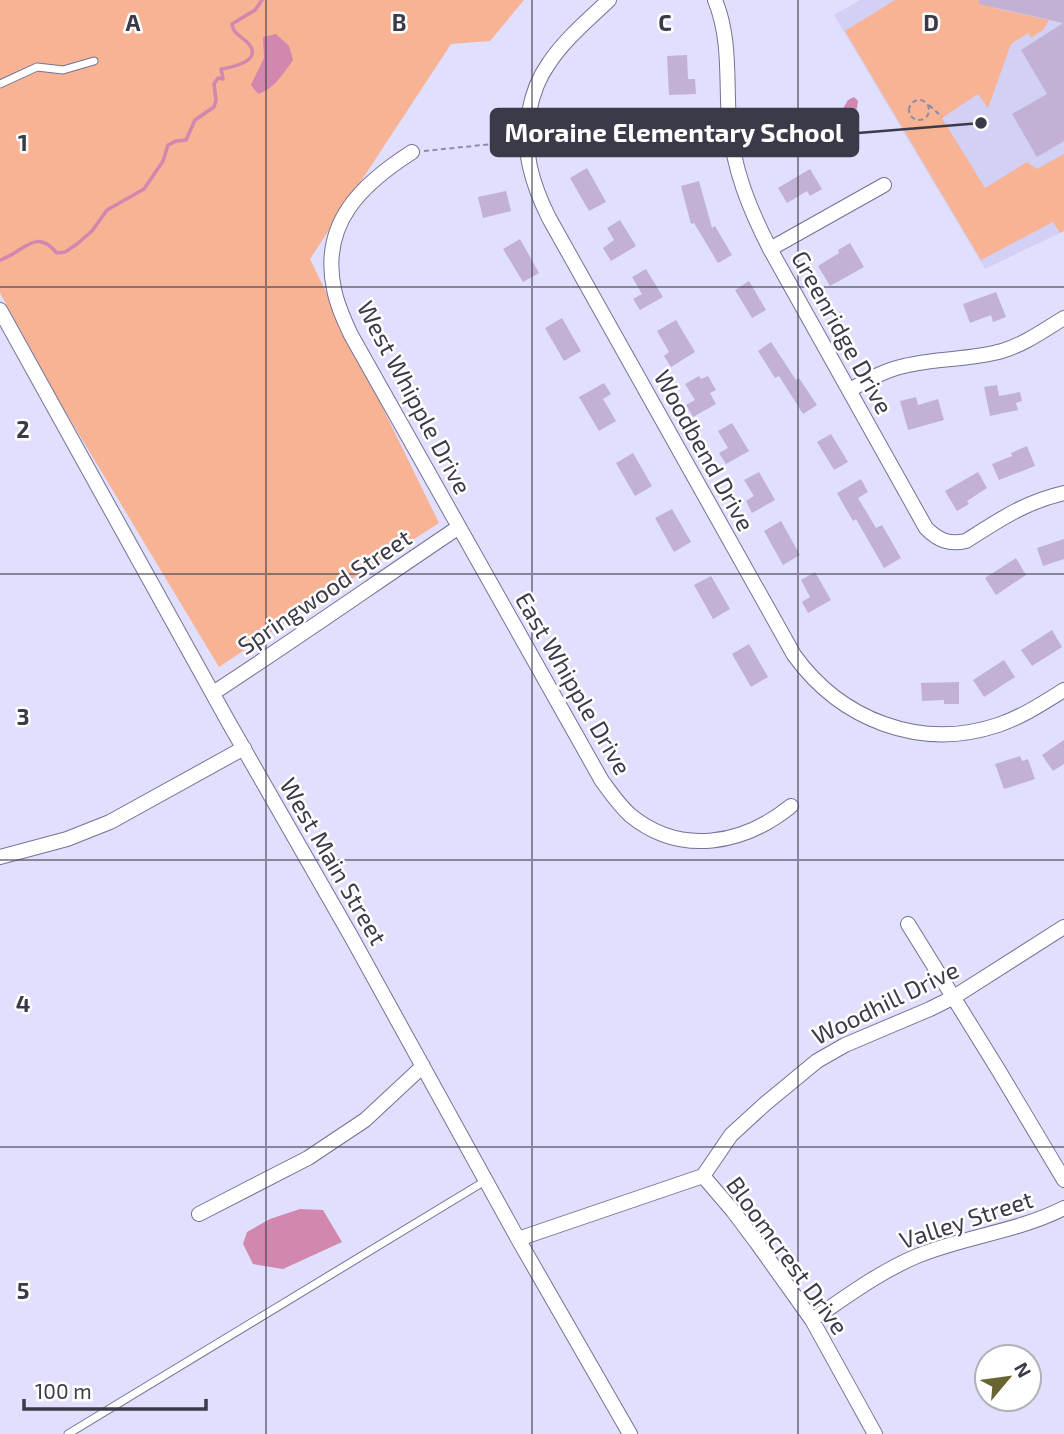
<svg xmlns="http://www.w3.org/2000/svg" width="1064" height="1434" font-family="'Exo 2',sans-serif">
	<style>
		.built { fill: #d2d1f5 }
		.green { fill: #f7b393 }
		.water { fill: #d287af }
		.lines { fill: none; stroke-linecap: round; stroke-linejoin: round }
		.stream { stroke: #d287af; stroke-width: 3.5 }
		.building { fill: #c2b1d5 }
		.service-casing { stroke: #747295; stroke-width: 9 }
		.minor-casing { stroke: #747295; stroke-width: 16 }
		.path { stroke: #8c8ba2; stroke-width: 2; stroke-dasharray: 5 3.5; stroke-linecap: butt }
		.service { stroke: #fff; stroke-width: 7 }
		.minor { stroke: #fff; stroke-width: 14 }
		.grid { fill: none; stroke: #3b3a49; stroke-width: 2; stroke-opacity: 0.55 }
		.labels { text-anchor: middle; dominant-baseline: central; stroke-width: 5; stroke-linejoin: round; paint-order: stroke }
		.street-label { font-size: 24px; fill: #3b3a49; stroke: #fff }
		.grid-label { font-size: 23px; text-anchor: middle; font-weight: bold; fill: #3b3a49; stroke: #fff; stroke-width: 5; stroke-linejoin: round; paint-order: stroke }
		.leader { fill: none; stroke: #3b3a49; stroke-width: 2.5 }
		.callout-dot { fill: #3b3a49; stroke: #fff; stroke-width: 2.5 }
		.callout { fill: #3b3a49; stroke: #3b3a49; stroke-width: 2.5 }
		.callout-label { font-size: 26px; text-anchor: middle; font-weight: bold; fill: #fff }
	</style>
	<rect width="100%" height="100%" fill="#e0dffe"/>
	<path class="built" d="M 860,0 L 1064,0 L 1064,231 L 985,269 L 834,15 Z"/>
	<path class="green" d="M 0,0 L 524,0 L 490,41 L 451,44 L 310,259 L 439,523 L 322,598 L 219,667 L 62,406 L 0,293 Z
		M 895,0 L 996,0 L 994,8 L 1049,20 L 1043,30 L 1031,38 L 1028,33 L 1011,44 L 988,108 L 978,94 L 942,118 L 985,188 L 1027,162 L 1037,169 L 1064,154 L 1064,231 L 1060,233 L 1053,222 L 981,260 L 845,31 Z"/>
	<path class="water" d="M 276,34 L 289,46 L 293,60 C 283,74 274,89 258,94 L 251,85 L 264,58 L 263,37 Z
		M 854,97 L 858,101 L 856,113 L 849,117 L 841,112 L 848,100 Z
		M 300,1209 L 323,1210 L 342,1242 L 283,1269 L 253,1264 L 243,1244 L 247,1232 L 270,1219 Z"/>
	<g class="lines">
		<path class="stream" d="M 0,260 C 25,252 35,227 57,253 L 65,252 L 77,244 L 92,231 L 107,210 L 144,189 L 163,161 L 168,145 L 176,141 L 186,140 L 195,120 L 214,107 L 216,100 L 214,84 L 218,78 L 223,79 L 221,69 C 234,67 266,60 246,41 C 239,35 233,33 232,24 L 255,10 L 262,0"/>
	</g>
	<path class="building" d="M 979,0 L 1064,0 L 1064,141 L 1037,157 L 1012,114 L 1047,94 L 1021,50 L 1063,23 L 979,4 Z
		M 687,55 L 688,79 L 695,79 L 696,94 L 669,95 L 667,56 Z
		M 587,168 L 606,202 L 589,211 L 570,178 Z
		M 810,169 L 822,189 L 810,196 L 807,191 L 787,203 L 778,188 Z
		M 699,181 L 712,228 L 715,226 L 732,255 L 718,263 L 694,223 L 691,224 L 681,186 Z
		M 506,191 L 511,211 L 483,218 L 478,197 Z
		M 620,220 L 636,246 L 611,261 L 603,248 L 614,240 L 607,228 Z
		M 520,239 L 539,273 L 523,282 L 503,249 Z
		M 850,243 L 864,267 L 830,286 L 818,266 L 839,253 L 838,250 Z
		M 646,269 L 663,297 L 640,310 L 633,299 L 642,294 L 632,277 Z
		M 749,281 L 766,310 L 752,318 L 735,290 Z
		M 996,292 L 1006,317 L 993,322 L 991,315 L 970,323 L 963,304 Z
		M 562,318 L 581,351 L 564,361 L 545,328 Z
		M 676,320 L 695,352 L 671,367 L 664,356 L 669,352 L 657,331 Z
		M 771,342 L 796,380 L 799,378 L 817,405 L 803,414 L 779,376 L 775,378 L 758,351 Z
		M 699,376 L 701,379 L 708,376 L 716,390 L 710,393 L 716,404 L 693,417 L 686,405 L 695,400 L 685,384 Z
		M 604,383 L 611,394 L 603,399 L 616,421 L 599,431 L 579,397 Z
		M 997,385 L 999,396 L 1020,392 L 1022,401 L 1016,403 L 1018,410 L 990,416 L 984,387 Z
		M 916,397 L 918,405 L 938,399 L 944,420 L 908,430 L 900,401 Z
		M 732,423 L 749,451 L 726,464 L 719,453 L 728,448 L 718,431 Z
		M 831,434 L 848,462 L 834,470 L 817,442 Z
		M 1027,446 L 1035,466 L 999,480 L 992,464 L 1012,456 L 1011,453 Z
		M 633,453 L 652,486 L 635,496 L 616,463 Z
		M 759,472 L 775,500 L 752,513 L 746,501 L 754,496 L 744,480 Z
		M 978,472 L 987,488 L 967,501 L 969,504 L 957,511 L 945,491 Z
		M 861,479 L 868,492 L 858,498 L 876,528 L 882,525 L 901,558 L 884,568 L 856,519 L 853,521 L 837,493 Z
		M 672,509 L 691,542 L 674,552 L 655,518 Z
		M 781,521 L 800,555 L 783,565 L 764,531 Z
		M 1064,539 L 1064,559 L 1043,566 L 1037,548 Z
		M 1016,558 L 1026,575 L 996,595 L 985,578 Z
		M 815,572 L 831,600 L 808,613 L 802,602 L 810,597 L 801,580 Z
		M 711,576 L 730,609 L 713,619 L 694,585 Z
		M 1052,630 L 1062,647 L 1032,666 L 1021,650 Z
		M 749,644 L 768,677 L 751,687 L 732,654 Z
		M 1004,660 L 1015,677 L 984,697 L 973,680 Z
		M 959,682 L 959,704 L 944,704 L 944,700 L 922,701 L 921,683 Z
		M 1064,740 L 1064,764 L 1053,771 L 1042,755 Z
		M 1020,756 L 1022,761 L 1028,759 L 1035,779 L 1004,789 L 995,764 Z"/>
	<g class="lines">
		<g class="service-casing">
			<path id="service" d="M 0,84 L 37,67 L 63,70 L 94,61
				M 68,1434 L 485,1181"/>
		</g>
		<g class="minor-casing">
			<path id="minor" d="M 609,0 C 588,20 565,39 549,63 C 529,91 522,133 530,167 C 534,185 541,202 549,218 L 794,655 C 841,720 920,751 998,725 C 1022,717 1043,703 1064,690
				M 715,0 C 731,39 726,81 729,122 C 733,168 749,208 770,249 L 926,528 C 938,540 949,545 966,541 C 999,520 1025,502 1064,493
				M 412,152 C 362,184 320,223 334,289 C 337,305 344,320 351,335 L 602,781 C 611,793 619,805 630,815 C 681,857 744,844 791,806
				M 770,249 L 884,185
				M 0,310 L 229,723 L 352,938 L 518,1239 L 630,1434
				M 850,390 C 867,380 885,370 904,366 C 936,358 970,360 1002,351 C 1025,344 1044,330 1064,318
				M 213,693 C 296,639 377,582 459,527
				M 0,857 L 67,839 L 110,822 L 244,748
				M 908,924 L 999,1071 L 1064,1180
				M 703,1176 L 733,1211 L 757,1243 L 812,1320 L 875,1434
				M 199,1214 L 308,1158 L 365,1120 L 423,1066
				M 518,1239 L 703,1176 L 731,1135 L 766,1103 L 817,1061 L 845,1045 L 930,1009 L 954,997 L 1064,927
				M 812,1320 C 846,1297 879,1272 917,1256 C 965,1236 1017,1232 1064,1208"/>
		</g>
		<path class="path" d="M909 110a10 10 0 1 1 20 0a10 10 0 1 1-20 0Z
			M 929,105 L 942,117
			M 424,151 L 512,142"/>
		<use href="#service" class="service"/>
		<use href="#minor" class="minor"/>
	</g>
	<path class="grid" d="M 266,0 L 266,1434M 532,0 L 532,1434M 798,0 L 798,1434M 0,287 L 1064,287M 0,574 L 1064,574M 0,860 L 1064,860M 0,1147 L 1064,1147"/>
	<g class="labels">
		<g class="street-label">
			<text transform="translate(843 332) rotate(61)">Greenridge Drive</text>
			<text transform="translate(415 397) rotate(62)">West Whipple Drive</text>
			<text transform="translate(705 450) rotate(61)">Woodbend Drive</text>
			<text transform="translate(324 591) rotate(-34)">Springwood Street</text>
			<text transform="translate(574 683) rotate(60)">East Whipple Drive</text>
			<text transform="translate(334 861) rotate(60)">West Main Street</text>
			<text transform="translate(885 1002) rotate(-26)">Woodhill Drive</text>
			<text transform="translate(966 1219) rotate(-18)">Valley Street</text>
			<text transform="translate(788 1255) rotate(54)">Bloomcrest Drive</text>
		</g>
	</g>
	<g class="grid-label">
		<text x="133" y="31">A</text>
		<text x="399" y="31">B</text>
		<text x="665" y="31">C</text>
		<text x="931" y="31">D</text>
		<text x="23" y="151">1</text>
		<text x="23" y="438">2</text>
		<text x="23" y="725">3</text>
		<text x="23" y="1012">4</text>
		<text x="23" y="1299">5</text>
	</g>
	<path class="leader" d="M981 123L858 133"/>
	<circle class="callout-dot" cx="981" cy="123" r="7"/>
	<rect class="callout" x="491" y="109" width="367" height="47" rx="7"/>
	<g class="callout-label">
		<text x="674" y="142">Moraine Elementary School</text>
	</g>
	<g transform="translate(1008 1378) rotate(61)"><circle r="33" fill="#ffffff" stroke="#b1b0b6" stroke-width="2"/>
	<path d="M0-5L12 26L0 18L-12 26Z" fill="#676532"/>
	<text y="-10" font-size="19" font-weight="bold" text-anchor="middle" fill="#3b3a49">N</text>
	</g>
	<path d="M24 1399v10h182v-10" fill="none" stroke="#3b3a49" stroke-width="3.5"/>
	<text x="35" y="1399" font-size="21" fill="#3b3a49" stroke="#ffffff" stroke-width="5" paint-order="stroke">100 m</text>
</svg>
